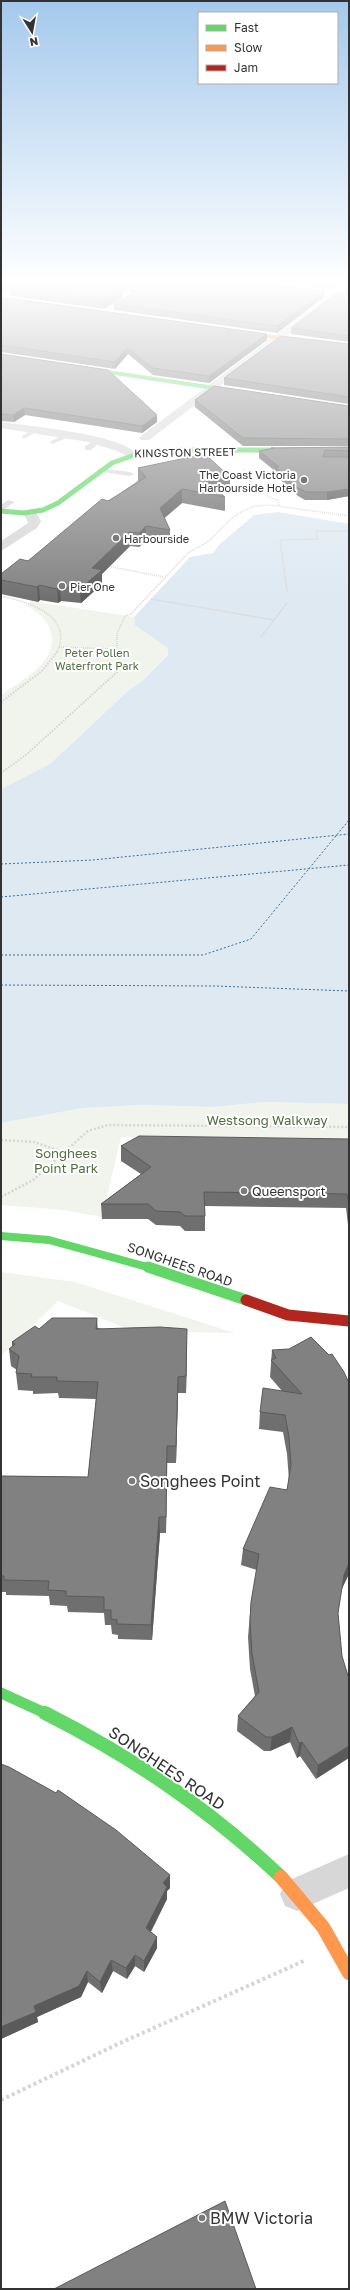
<svg xmlns="http://www.w3.org/2000/svg" width="350" height="2290" font-family="'Golos Text',sans-serif">
	<style>
		.green { fill: #f1f4ed }
		.water { fill: #dee9f2 }
		.lines { fill: none; stroke-linecap: round; stroke-linejoin: round }
		.ferry { stroke: #426d93; stroke-width: 1; stroke-dasharray: 2 2; stroke-linecap: butt }
		.path-far3 { stroke: #d5d5d5; stroke-width: 1.5; stroke-dasharray: 1 1; stroke-linecap: butt }
		.path-far2 { stroke: #d5d5d5; stroke-width: 2; stroke-dasharray: 1.5 1.5; stroke-linecap: butt }
		.path-far1 { stroke: #d5d5d5; stroke-width: 2.5; stroke-dasharray: 2 2; stroke-linecap: butt }
		.path { stroke: #d5d5d5; stroke-width: 4; stroke-dasharray: 3 3; stroke-linecap: butt }
		.lane { fill: #d7d7d7; fill-rule: evenodd }
		.street { fill: #d7d7d7; fill-rule: evenodd }
		.fast-far4 { stroke: #63d668; stroke-width: 4 }
		.fast-far3 { stroke: #63d668; stroke-width: 5 }
		.fast-far2 { stroke: #63d668; stroke-width: 8 }
		.fast-far1 { stroke: #63d668; stroke-width: 11 }
		.fast { stroke: #63d668; stroke-width: 14 }
		.slow-far2 { stroke: #ff974d; stroke-width: 4 }
		.slow-far1 { stroke: #ff974d; stroke-width: 5 }
		.slow { stroke: #ff974d; stroke-width: 14 }
		.jam { stroke: #b3261e; stroke-width: 11 }
		.wall { fill: #6f6f6f }
		.shaded-wall { fill: #5a5a5a }
		.building { fill: #818181; stroke: #5a5a5a }
		.poi-dot { fill: #7a7a7a; stroke: #fff; stroke-width: 1.5 }
		.labels { text-anchor: middle; dominant-baseline: central; stroke-width: 4; stroke-linejoin: round; paint-order: stroke }
		.far-street-label { font-size: 11px; fill: #333; stroke: #fff }
		.far-poi-label { font-size: 11px; fill: #333; stroke: #fff; text-anchor: start }
		.far-park-label { font-size: 11px; fill: #526e41; stroke: #fff }
		.park-label { font-size: 13px; fill: #526e41; stroke: #fff }
		.poi-label { font-size: 13px; fill: #333; stroke: #fff; text-anchor: start }
		.street-label { font-size: 13px; fill: #333; stroke: #fff }
		.near-poi-label { font-size: 16px; fill: #333; stroke: #fff; text-anchor: start }
		.near-street-label { font-size: 16px; fill: #333; stroke: #fff }
	</style>
	<rect width="100%" height="100%" fill="#fff"/>
	<path class="green" d="M 31,601 L 134,617 L 134,621 L 168,648 L 168,654 L 141,682 L 129,690 L 50,764 L 1,789 L 1,695 C 22,680 59,662 51,632 C 48,620 37,611 26,606 Z
		M 264,1102 L 349,1104 L 349,1139 L 121,1137 L 102,1217 L 63,1210 L 1,1205 L 1,1123 L 83,1108 L 141,1105 L 214,1107 Z
		M 1,1272 L 75,1282 L 235,1333 L 133,1331 L 58,1301 L 1,1356 Z"/>
	<path class="water" d="M 278,512 L 349,524 L 349,1104 L 264,1102 L 214,1107 L 141,1105 L 83,1108 L 1,1123 L 1,789 L 50,764 L 129,690 L 141,682 L 168,655 L 168,648 L 135,625 L 134,617 L 190,557 L 213,553 L 220,544 L 254,515 Z"/>
	<g class="lines">
		<path class="ferry" d="M 1,864 L 93,860 L 349,834
			M 1,897 L 349,865
			M 1,955 L 203,955 L 251,939 L 349,820
			M 1,985 L 215,986 L 349,991"/>
		<path class="path-far3" d="M 244,469 C 248,483 264,497 278,500 L 279,506
			M 107,566 L 164,577
			M 287,591 L 280,540 L 318,539 L 316,531 L 349,531
			M 1,596 C 28,602 74,615 57,652
			M 151,599 L 274,620
			M 261,637 L 287,603
			M 59,647 L 115,649
			M 117,652 L 117,634 L 125,616 L 131,614 L 188,553 L 209,541 L 233,517 L 243,511 L 255,506 L 270,505 L 349,516"/>
		<path class="path-far2" d="M 1,702 L 42,671 L 58,651
			M 1,773 L 27,754 L 117,672 L 121,664 L 117,651"/>
		<path class="path-far1" d="M 1,1140 L 34,1142 L 63,1152
			M 1,1197 L 33,1180 L 88,1131 L 108,1125 L 349,1127"/>
		<path class="path" d="M 1,2100 L 118,2044 L 306,1960"/>
		<path class="lane" d="M 26,282 L 28,285 L 1,298 L 1,294 Z
			M 102,290 L 125,291 L 133,296 L 103,315 L 101,312 L 126,296 L 102,292 Z
			M 32,430 L 37,431 L 26,438 L 22,438 L 22,436 Z
			M 66,434 L 70,436 L 68,437 L 53,444 L 49,442 Z
			M 98,439 L 102,441 L 100,442 L 91,450 L 85,450 L 85,446 Z
			M 99,468 L 130,472 L 134,474 L 130,476 L 102,472 L 98,470 Z
			M 8,500 L 15,502 L 1,511 L 1,505 Z"/>
		<path class="street" d="M 346,282 L 349,282 L 349,288 L 149,440 L 141,440 L 139,438 L 141,436 Z
			M 1,422 C 28,426 123,434 138,455 L 132,458 L 117,451 L 88,442 L 1,428 Z
			M 30,509 L 34,510 L 41,521 L 37,528 L 1,551 L 1,541 L 28,523 L 24,513 Z
			M 349,1854 L 349,1888 L 297,1911 L 285,1906 L 280,1894 L 285,1882 Z"/>
		<path class="fast-far4" d="M 81,368 L 241,392"/>
		<path class="fast-far3" d="M 1,511 L 24,513 L 43,510 L 58,503 L 112,463 L 140,453 L 169,450 L 298,450"/>
		<path class="fast-far2" d="M 1,1236 L 49,1240 L 151,1268"/>
		<path class="fast-far1" d="M 148,1267 L 246,1300
			M 1,1693 L 47,1714"/>
		<path class="fast" d="M 45,1713 C 134,1758 209,1809 281,1877"/>
		<path class="slow-far2" d="M 238,332 L 349,347"/>
		<path class="slow-far1" d="M 298,450 L 349,450"/>
		<path class="slow" d="M 281,1877 L 323,1927 L 349,1973"/>
		<path class="jam" d="M 246,1300 L 288,1315 L 349,1321"/>
	</g>
	<path class="wall" d="M 1,282 L 251,282 L 324,297 L 277,333 L 114,310 L 114,304 L 132,293 L 131,292 L 122,291 L 123,297 L 104,309 L 11,296 L 10,289 L 1,292 Z
		M 268,282 L 347,282 L 334,289 Z
		M 349,284 L 349,342 L 291,334 L 291,328 L 346,292 L 347,286 Z
		M 1,297 L 267,334 L 267,340 L 209,383 L 153,375 L 128,354 L 115,369 L 1,352 Z
		M 349,344 L 349,404 L 224,385 L 224,378 Z
		M 1,354 L 157,422 L 142,433 L 25,415 L 14,422 L 1,421 Z
		M 195,400 L 349,406 L 349,446 L 243,446 L 195,407 Z
		M 349,447 L 349,496 L 327,500 L 305,500 L 298,496 L 275,475 L 275,471 L 259,458 L 259,451 L 271,449 L 271,448 Z
		M 138,468 L 230,477 L 230,491 L 219,492 L 225,497 L 225,511 L 182,503 L 164,518 L 170,530 L 170,544 L 146,540 L 139,547 L 130,546 L 102,574 L 102,584 L 81,603 L 61,601 L 58,603 L 40,600 L 38,602 L 1,594 L 1,574 L 28,561 L 108,501 L 113,498 L 138,481 Z
		M 349,1139 L 349,1233 L 346,1208 L 205,1206 L 205,1231 L 185,1231 L 180,1226 L 156,1225 L 148,1219 L 102,1219 L 101,1204 L 141,1174 L 121,1161 L 121,1146 Z
		M 98,1328 L 187,1346 L 186,1393 L 178,1393 L 176,1463 L 167,1463 L 166,1533 L 160,1533 L 152,1640 L 118,1639 L 118,1635 L 112,1634 L 111,1625 L 105,1625 L 104,1613 L 68,1612 L 67,1606 L 50,1605 L 49,1596 L 6,1595 L 6,1592 L 2,1592 L 1,1585 L 1,1476 L 88,1477 L 96,1399 L 59,1398 L 58,1393 L 33,1394 L 33,1391 L 18,1390 L 16,1373 L 17,1370 L 11,1366 L 9,1349 L 12,1347 L 12,1342 L 39,1329 Z
		M 272,1350 L 349,1383 L 349,1574 L 341,1589 L 338,1613 L 342,1656 L 316,1779 L 300,1756 L 297,1758 L 290,1742 L 270,1751 L 264,1751 L 237,1731 L 238,1716 L 255,1696 L 250,1669 L 248,1637 L 251,1602 L 257,1570 L 241,1565 L 243,1549 L 287,1490 L 289,1480 L 287,1454 L 283,1432 L 259,1429 L 260,1412 L 282,1391 L 270,1377 Z
		M 1,1764 L 170,1875 L 170,1888 L 167,1891 L 167,1899 L 151,1932 L 157,1937 L 157,1948 L 144,1972 L 135,1966 L 127,1979 L 113,1971 L 102,1993 L 88,1982 L 81,1997 L 37,2017 L 38,2022 L 1,2039 Z"/>
	<path class="shaded-wall" d="M 12,282 L 28,282 L 10,286 L 10,289 L 1,292 L 1,286 Z
		M 337,282 L 347,282 L 334,289 L 334,283 Z
		M 122,287 L 123,297 L 104,309 L 103,298 Z
		M 325,291 L 324,297 L 277,333 L 277,326 Z
		M 267,334 L 267,340 L 209,383 L 209,376 Z
		M 127,348 L 128,354 L 115,369 L 115,362 Z
		M 24,408 L 25,415 L 14,422 L 13,415 Z
		M 157,415 L 157,422 L 142,433 L 142,426 Z
		M 2,422 L 2,430 L 1,430 L 1,423 Z
		M 230,477 L 230,491 L 208,494 L 206,481 Z
		M 182,489 L 182,503 L 160,522 L 160,508 Z
		M 349,489 L 349,496 L 327,500 L 327,492 Z
		M 146,526 L 146,540 L 139,547 L 139,533 Z
		M 129,532 L 130,546 L 102,574 L 102,584 L 81,603 L 80,589 L 92,568 Z
		M 39,585 L 40,600 L 38,602 L 37,587 Z
		M 60,586 L 61,601 L 58,603 L 57,589 Z
		M 97,1318 L 98,1335 L 96,1329 Z
		M 187,1329 L 187,1346 L 186,1393 L 186,1376 Z
		M 178,1377 L 178,1393 L 176,1463 L 176,1446 Z
		M 167,1446 L 167,1463 L 166,1533 L 166,1517 Z
		M 159,1517 L 160,1533 L 152,1640 L 151,1625 Z
		M 349,1563 L 349,1574 L 341,1591 L 344,1575 Z
		M 292,1727 L 290,1742 L 270,1751 L 272,1737 Z
		M 302,1742 L 300,1756 L 297,1758 L 299,1743 Z
		M 349,1746 L 349,1758 L 316,1779 L 318,1765 Z
		M 170,1875 L 170,1888 L 167,1891 L 167,1899 L 146,1940 L 146,1928 L 163,1883 Z
		M 157,1937 L 157,1948 L 144,1972 L 144,1961 Z
		M 135,1955 L 135,1966 L 127,1979 L 126,1968 Z
		M 111,1960 L 113,1971 L 102,1993 L 100,1982 Z
		M 87,1971 L 88,1982 L 81,1997 L 37,2017 L 38,2022 L 1,2039 L 1,2027 Z"/>
	<path class="building" d="M 1,282 L 12,282 L 1,286 Z
		M 20,282 L 83,282 L 122,287 L 103,298 L 10,286 Z
		M 94,282 L 251,282 L 325,291 L 277,326 L 114,304 L 134,292 L 131,286 Z
		M 321,282 L 337,282 L 334,283 Z
		M 349,284 L 349,289 L 347,286 Z
		M 349,290 L 349,336 L 291,328 L 339,292 L 344,293 Z
		M 1,297 L 267,334 L 209,376 L 153,368 L 127,348 L 115,362 L 1,345 Z
		M 281,336 L 349,344 L 349,397 L 224,378 Z
		M 1,354 L 108,370 L 157,415 L 142,426 L 24,408 L 13,415 L 1,414 Z
		M 214,386 L 349,406 L 349,439 L 243,438 L 195,400 Z
		M 349,447 L 349,451 L 325,450 L 323,457 L 349,457 L 349,489 L 327,492 L 306,492 L 298,488 L 275,467 L 279,467 L 259,451 L 274,448 L 271,448 Z
		M 205,454 L 230,477 L 206,481 L 225,497 L 182,489 L 160,508 L 170,530 L 146,526 L 139,533 L 129,532 L 92,568 L 102,570 L 80,589 L 60,586 L 57,589 L 39,585 L 37,587 L 1,580 L 1,574 L 20,559 L 28,561 L 102,499 L 108,501 L 113,498 L 146,477 L 138,468 Z
		M 139,1136 L 349,1139 L 349,1206 L 347,1194 L 204,1192 L 205,1216 L 185,1216 L 180,1212 L 156,1211 L 148,1204 L 101,1204 L 151,1167 L 121,1146 Z
		M 52,1318 L 97,1318 L 96,1329 L 160,1327 L 187,1329 L 186,1376 L 178,1377 L 176,1446 L 167,1446 L 166,1517 L 159,1517 L 151,1625 L 117,1624 L 117,1620 L 111,1619 L 111,1610 L 104,1610 L 104,1597 L 66,1596 L 66,1591 L 48,1590 L 49,1581 L 4,1580 L 4,1576 L 1,1576 L 1,1476 L 88,1477 L 98,1382 L 57,1381 L 57,1377 L 31,1377 L 32,1374 L 16,1373 L 19,1356 L 9,1349 L 15,1344 L 12,1342 L 35,1326 L 39,1329 Z
		M 311,1337 L 329,1355 L 332,1354 L 344,1372 L 349,1383 L 349,1563 L 344,1575 L 338,1613 L 342,1656 L 349,1679 L 349,1746 L 318,1765 L 302,1742 L 299,1743 L 292,1727 L 272,1737 L 266,1737 L 238,1716 L 259,1692 L 252,1654 L 250,1621 L 251,1602 L 259,1554 L 243,1549 L 270,1487 L 287,1490 L 291,1465 L 289,1437 L 285,1415 L 260,1412 L 263,1388 L 302,1394 L 271,1360 L 276,1358 L 272,1350 L 289,1349 Z
		M 1,1764 L 9,1767 L 56,1793 L 58,1790 L 116,1830 L 170,1875 L 163,1883 L 167,1887 L 146,1928 L 157,1937 L 144,1961 L 135,1955 L 126,1968 L 111,1960 L 100,1982 L 87,1971 L 79,1986 L 34,2006 L 36,2012 L 1,2027 Z
		M 225,2201 L 256,2289 L 54,2289 Z"/>
	<linearGradient id="sky" x2="0" y2="1"><stop stop-color="#a4c9ec"/><stop offset="0.47" stop-color="#fff"/><stop offset="1" stop-color="#fff" stop-opacity="0"/></linearGradient>
	<rect width="350" height="602" fill="url(#sky)"/>
	<g class="poi-dot">
		<circle cx="304" cy="480" r="4"/>
		<circle cx="116" cy="538" r="4"/>
		<circle cx="62" cy="586" r="4"/>
		<circle cx="244" cy="1191" r="4"/>
		<circle cx="132" cy="1481" r="4"/>
		<circle cx="202" cy="2218" r="4"/>
	</g>
	<g class="labels">
		<g class="far-street-label">
			<text transform="translate(185 452) rotate(-1)">KINGSTON STREET</text>
		</g>
		<g class="far-poi-label">
			<text x="296" y="474" text-anchor="end">The Coast Victoria<tspan x="296" dy="13">Harbourside Hotel</tspan></text>
			<text x="124" y="538">Harbourside</text>
			<text x="70" y="586">Pier One</text>
		</g>
		<g class="far-park-label">
			<text x="97" y="652">Peter Pollen<tspan x="97" dy="13">Waterfront Park</tspan></text>
		</g>
		<g class="park-label">
			<text x="267" y="1120">Westsong Walkway</text>
			<text x="66" y="1153">Songhees<tspan x="66" dy="15">Point Park</tspan></text>
		</g>
		<g class="poi-label">
			<text x="252" y="1191">Queensport</text>
		</g>
		<g class="street-label">
			<text transform="translate(180 1264) rotate(19)">SONGHEES ROAD</text>
		</g>
		<g class="near-poi-label">
			<text x="140" y="1481">Songhees Point</text>
			<text x="210" y="2218">BMW Victoria</text>
		</g>
		<g class="near-street-label">
			<text transform="translate(167 1768) rotate(34)">SONGHEES ROAD</text>
		</g>
	</g>
	<rect width="350" height="2290" fill="none" stroke="#333333" stroke-width="4"/>
	<rect x="198" y="12" width="140" height="72" fill="#ffffff" stroke="#adadad"/>
	<rect x="206" y="25" width="20" height="6" fill="#63d668" stroke="#adadad"/>
	<text x="234" y="32" font-size="12" fill="#333333">Fast</text>
	<rect x="206" y="45" width="20" height="6" fill="#ff974d" stroke="#adadad"/>
	<text x="234" y="52" font-size="12" fill="#333333">Slow</text>
	<rect x="206" y="65" width="20" height="6" fill="#b3261e" stroke="#adadad"/>
	<text x="234" y="72" font-size="12" fill="#333333">Jam</text>
	<g transform="translate(32 32) rotate(169)" stroke="#ffffff" stroke-width="3" paint-order="stroke">
	<path d="M0-3L7 15L0 10L-7 15Z" fill="#333333"/>
	<text y="-6" font-size="11" font-weight="bold" text-anchor="middle" fill="#333333">N</text>
	</g>
</svg>
